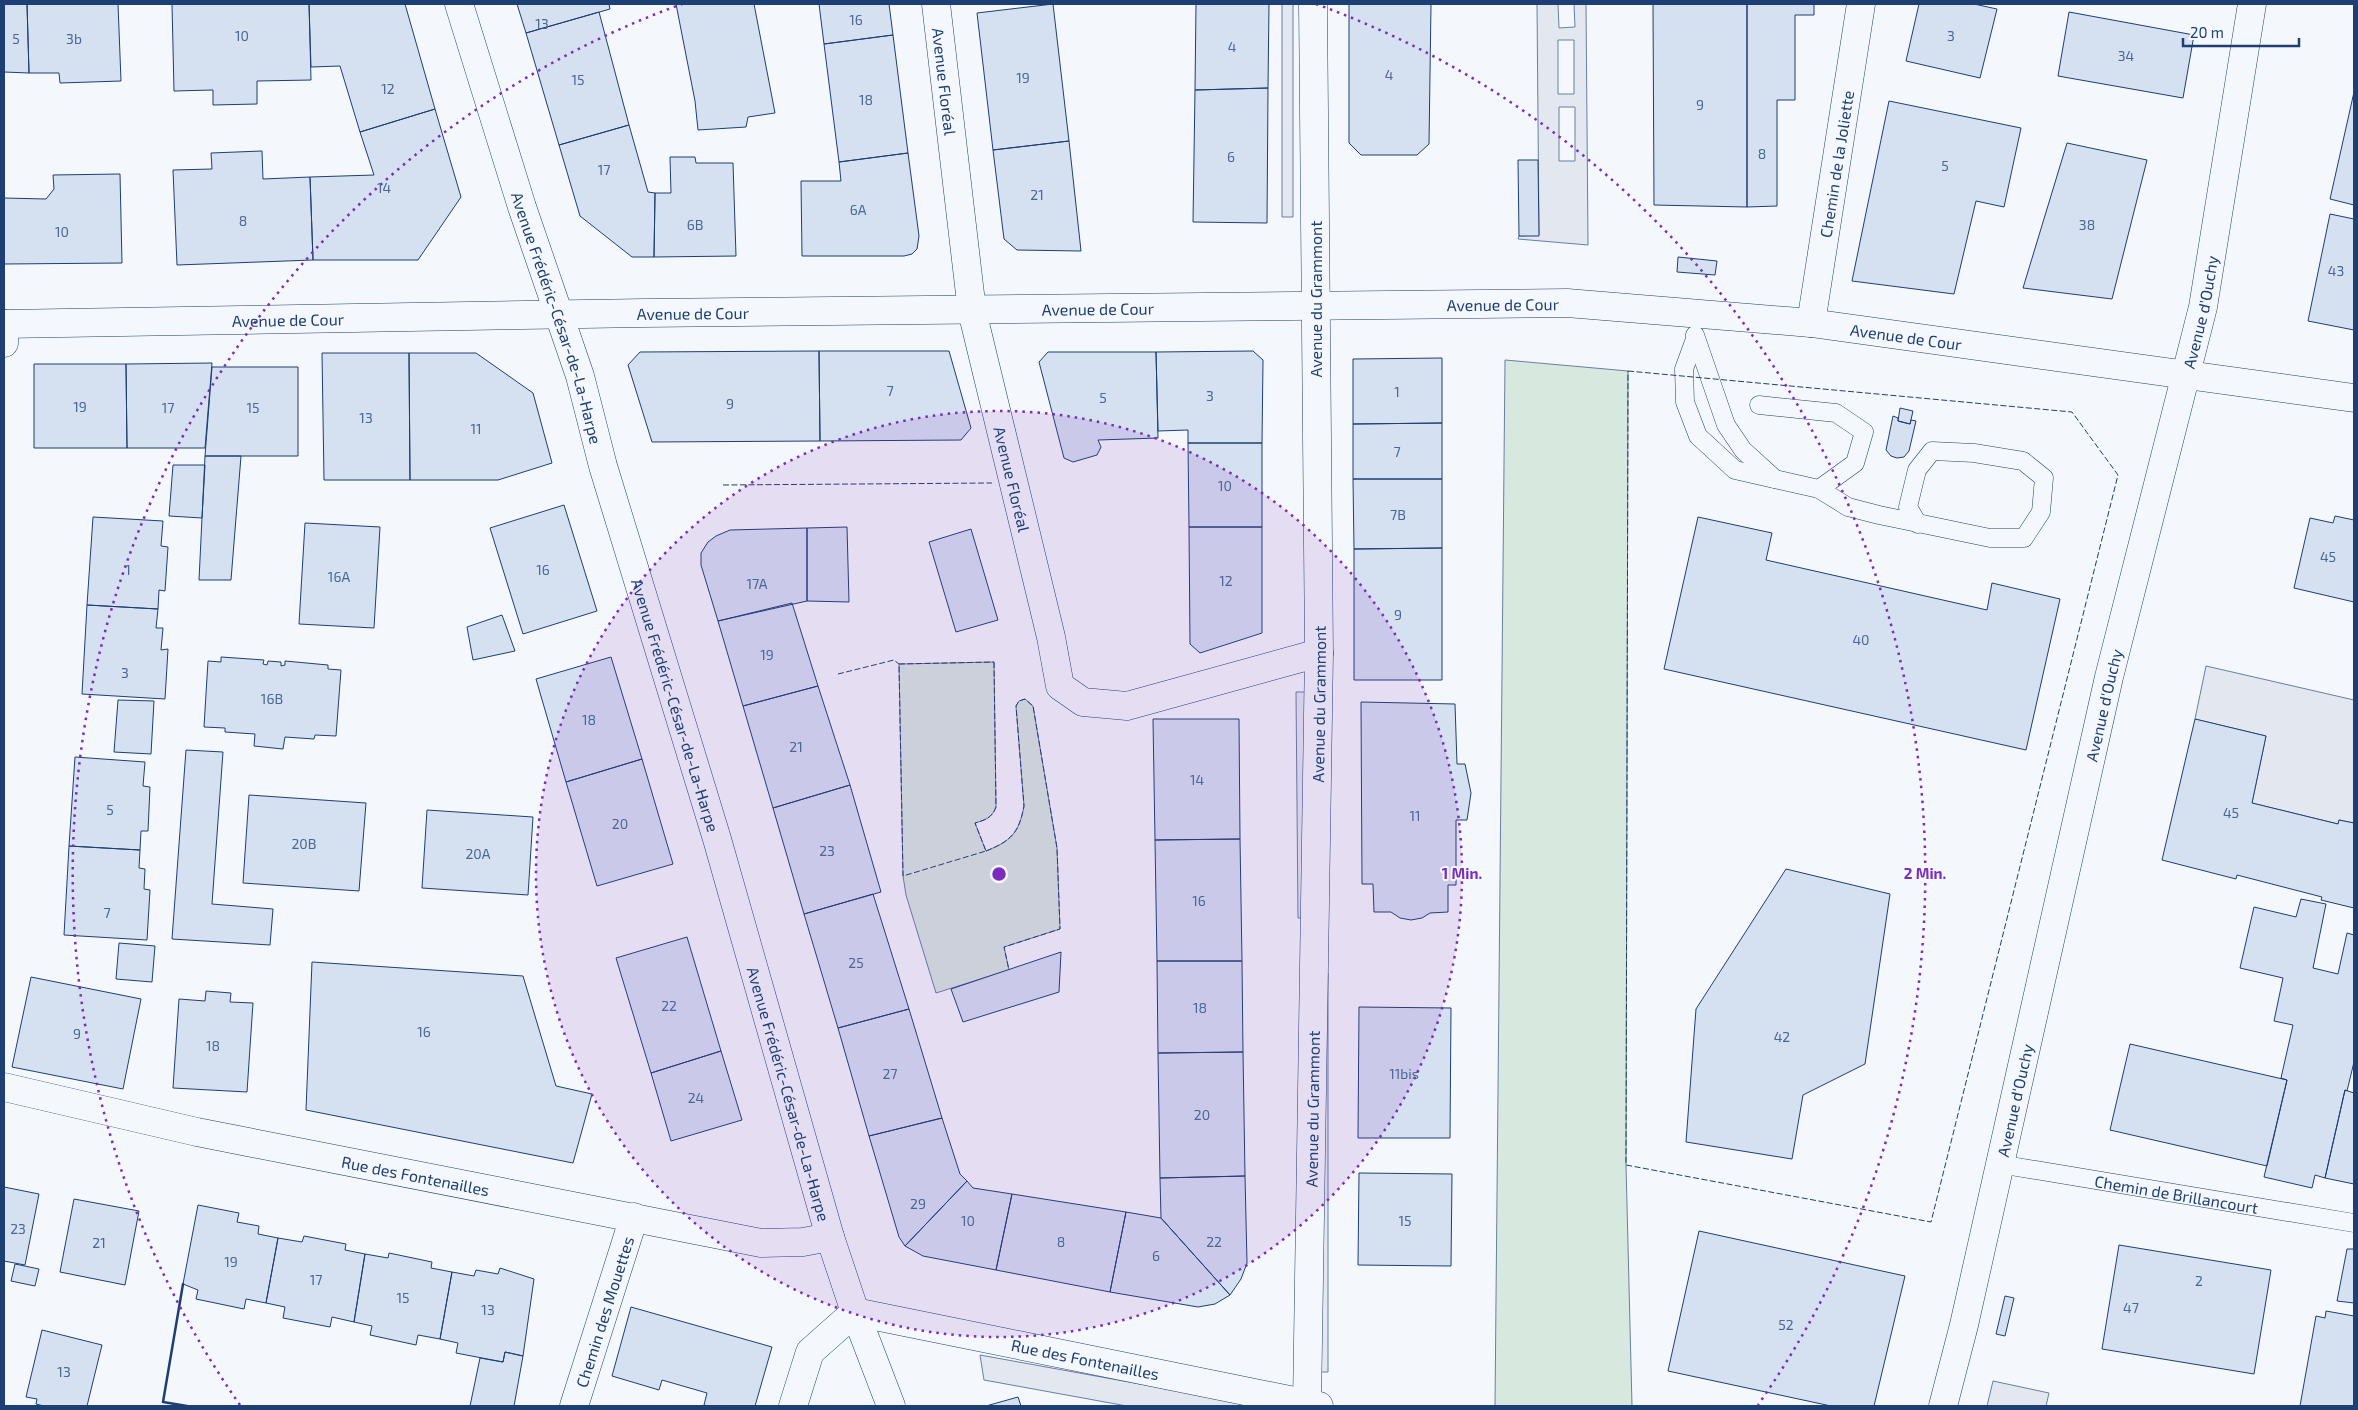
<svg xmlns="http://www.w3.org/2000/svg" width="2358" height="1410" font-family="'Exo 2',sans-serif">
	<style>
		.green { fill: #d7e8df; stroke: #687fa3 }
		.parking { fill: #e3e8f0; stroke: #687fa3; fill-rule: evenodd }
		.building { fill: #d5e0f0; stroke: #1d3f73 }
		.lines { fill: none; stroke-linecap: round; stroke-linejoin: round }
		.lane-casing { stroke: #1d3f73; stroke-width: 19 }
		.street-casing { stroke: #1d3f73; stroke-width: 29 }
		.secondary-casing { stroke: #1d3f73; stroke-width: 29 }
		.lane { stroke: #f4f7fb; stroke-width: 18 }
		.street { stroke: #f4f7fb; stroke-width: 28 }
		.secondary { stroke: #f4f7fb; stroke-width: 28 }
		.fence { stroke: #1d3f73; stroke-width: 1; stroke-dasharray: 6 2.5; stroke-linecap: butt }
		.wall { stroke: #1d3f73; stroke-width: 2.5 }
		.ring { fill: none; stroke: #7b2cbf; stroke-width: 2.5; stroke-dasharray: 2.5 5 }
		.labels { text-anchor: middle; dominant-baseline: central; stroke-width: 4; stroke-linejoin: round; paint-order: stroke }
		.number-label { font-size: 14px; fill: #4b6792 }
		.street-label { font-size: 16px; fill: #1d3f73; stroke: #f4f7fb }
		.centre { fill: #7b2cbf; stroke: #f4f7fb; stroke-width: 2.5 }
		.ring-label { font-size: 15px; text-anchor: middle; font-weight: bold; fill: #7b2cbf; stroke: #f4f7fb; stroke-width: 4; stroke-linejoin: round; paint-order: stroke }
	</style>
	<rect width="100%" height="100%" fill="#f4f7fb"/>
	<path class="green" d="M 1505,360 L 1628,371 L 1626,1165 L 1632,1406 L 1495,1406 Z
		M 994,662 L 996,807 C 992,818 985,820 975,823 L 986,851 C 1011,841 1019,833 1024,806 L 1016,706 L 1019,701 L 1025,699 L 1033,706 L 1057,848 L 1060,929 L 1004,947 L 1009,970 L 936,993 L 906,895 L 903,876 L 899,664 Z"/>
	<path class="parking" d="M 1282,4 L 1293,4 L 1293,217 L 1282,217 Z
		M 1537,4 L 1558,4 L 1559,28 L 1575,27 L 1574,4 L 1586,4 L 1588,245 L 1518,239 L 1519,236 L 1539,235 ZM 1558,40 L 1574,40 L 1574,94 L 1558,94 ZM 1559,107 L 1575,107 L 1575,161 L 1559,161 Z
		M 2206,666 L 2354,700 L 2354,823 L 2339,820 L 2338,824 L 2252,803 L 2266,736 L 2195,719 Z
		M 1296,692 L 1307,692 L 1308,918 L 1298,918 Z
		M 1315,973 L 1328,973 L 1328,1372 L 1315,1372 Z
		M 980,1355 L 1239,1402 L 1240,1406 L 1127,1406 L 984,1380 Z
		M 1993,1381 L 2049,1393 L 2046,1406 L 1987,1406 Z"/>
	<path class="building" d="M 4,4 L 27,4 L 29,73 L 4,72 Z
		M 27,4 L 118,4 L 121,81 L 60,83 L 59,73 L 29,73 Z
		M 172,4 L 309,4 L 311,80 L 257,81 L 257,104 L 213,105 L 213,90 L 174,91 Z
		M 309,4 L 405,4 L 435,109 L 360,132 L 340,66 L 311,67 Z
		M 517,4 L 609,4 L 610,9 L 526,33 Z
		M 676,4 L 754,4 L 775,113 L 748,117 L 746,127 L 698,130 L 695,101 Z
		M 819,4 L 889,4 L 893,35 L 824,44 Z
		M 1053,4 L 1069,141 L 993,150 L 977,13 Z
		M 1196,4 L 1269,4 L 1268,88 L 1195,90 Z
		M 1349,4 L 1431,4 L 1429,144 L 1417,155 L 1361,155 L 1349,143 Z
		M 1653,4 L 1747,4 L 1747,207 L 1654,205 Z
		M 1747,4 L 1814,4 L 1814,15 L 1795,15 L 1795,100 L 1777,100 L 1777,206 L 1747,207 Z
		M 1919,4 L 1974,4 L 1997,9 L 1980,78 L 1906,61 Z
		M 599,12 L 629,125 L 559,145 L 526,33 Z
		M 2069,12 L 2194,35 L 2183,98 L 2058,76 Z
		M 893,35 L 908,153 L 839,162 L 824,44 Z
		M 1268,88 L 1267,223 L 1193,222 L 1195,90 Z
		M 2354,92 L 2354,205 L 2330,199 Z
		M 1889,101 L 2021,128 L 2004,207 L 1976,201 L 1954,294 L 1852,281 Z
		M 435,109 L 461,197 L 418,260 L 313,260 L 310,177 L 374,175 L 360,132 Z
		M 629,125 L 648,192 L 655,193 L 654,257 L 632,257 L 580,216 L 559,145 Z
		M 1069,141 L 1081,251 L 1017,250 L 1004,239 L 993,150 Z
		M 2067,143 L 2147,160 L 2112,299 L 2023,288 Z
		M 262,151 L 263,179 L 310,177 L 313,260 L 177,265 L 173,170 L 212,169 L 211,153 Z
		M 908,153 L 919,236 L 917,249 L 912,254 L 904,256 L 802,256 L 801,181 L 841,181 L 839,162 Z
		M 670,157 L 695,157 L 696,163 L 733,163 L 736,256 L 654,257 L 655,193 L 671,193 Z
		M 1518,160 L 1538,160 L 1539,236 L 1519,236 Z
		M 120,174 L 122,263 L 4,264 L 4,198 L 46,199 L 54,189 L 53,175 Z
		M 2330,214 L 2354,219 L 2354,330 L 2308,321 Z
		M 1678,257 L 1717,261 L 1715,275 L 1677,272 Z
		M 819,351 L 820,441 L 652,442 L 628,365 L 640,352 Z
		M 819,351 L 949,351 L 971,428 L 961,440 L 820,441 Z
		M 1253,351 L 1263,360 L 1262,443 L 1188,443 L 1188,430 L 1158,431 L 1156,352 Z
		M 1048,352 L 1156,352 L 1158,438 L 1098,440 L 1101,447 L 1097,455 L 1073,462 L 1064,458 L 1039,362 Z
		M 322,353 L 409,353 L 410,480 L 324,480 Z
		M 409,353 L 476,353 L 533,393 L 552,463 L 498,480 L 410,480 Z
		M 1442,358 L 1442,423 L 1353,424 L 1353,359 Z
		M 212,363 L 205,448 L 127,448 L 126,364 Z
		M 34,364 L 126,364 L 127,448 L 34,448 Z
		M 212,367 L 298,367 L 298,456 L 205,456 Z
		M 1900,408 L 1913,411 L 1910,424 L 1898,421 Z
		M 1893,416 L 1898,418 L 1898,421 L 1910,424 L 1911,420 L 1916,421 L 1909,451 L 1904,457 L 1897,458 L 1891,456 L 1886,450 Z
		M 1442,423 L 1442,479 L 1353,479 L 1353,424 Z
		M 1188,443 L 1262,443 L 1262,527 L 1189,527 Z
		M 205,456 L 241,456 L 231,580 L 199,580 Z
		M 173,465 L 205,465 L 202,518 L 169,516 Z
		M 1353,479 L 1442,479 L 1442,548 L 1354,549 Z
		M 564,505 L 597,611 L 523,634 L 490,528 Z
		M 2335,516 L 2354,520 L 2354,602 L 2294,588 L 2310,518 L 2333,523 Z
		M 93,517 L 163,521 L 161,546 L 168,547 L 165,591 L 159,590 L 158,609 L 87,605 Z
		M 1698,517 L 1772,533 L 1766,560 L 1987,610 L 1992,583 L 2060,599 L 2026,750 L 1664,669 Z
		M 305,523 L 380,527 L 374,628 L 299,624 Z
		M 847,527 L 849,602 L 807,601 L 807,528 Z
		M 1189,527 L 1262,527 L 1262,633 L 1200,653 L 1190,644 Z
		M 807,528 L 807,601 L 718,621 L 701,565 L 701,553 L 708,542 L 716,536 L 730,530 Z
		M 971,529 L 998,620 L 956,632 L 929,542 Z
		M 1442,548 L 1442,680 L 1354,680 L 1354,549 Z
		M 792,603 L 818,686 L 743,706 L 718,621 Z
		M 87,605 L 158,609 L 156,628 L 163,628 L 161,650 L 168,649 L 165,699 L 82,694 Z
		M 502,615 L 515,651 L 473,660 L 467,627 Z
		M 221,657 L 264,660 L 263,664 L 267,665 L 268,661 L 281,662 L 281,666 L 285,665 L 285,661 L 328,665 L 328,669 L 341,670 L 336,736 L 315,735 L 314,739 L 285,737 L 283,749 L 254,746 L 255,734 L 225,732 L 225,728 L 204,727 L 208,661 L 221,662 Z
		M 611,657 L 642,759 L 566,782 L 536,679 Z
		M 818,686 L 850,785 L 773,808 L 743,706 Z
		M 118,700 L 154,701 L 151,754 L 114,752 Z
		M 1361,702 L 1455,704 L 1457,764 L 1465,764 L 1471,793 L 1467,820 L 1456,820 L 1456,885 L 1448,885 L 1448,912 L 1430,913 L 1422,918 L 1411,920 L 1400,918 L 1391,912 L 1374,912 L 1373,884 L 1362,884 Z
		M 1153,719 L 1239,719 L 1240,839 L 1155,840 Z
		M 2195,719 L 2266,736 L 2252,803 L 2338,824 L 2339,820 L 2354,823 L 2354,908 L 2321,900 L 2322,897 L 2237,875 L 2236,879 L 2162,860 Z
		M 186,750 L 223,752 L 212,904 L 273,909 L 270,945 L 172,939 Z
		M 75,757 L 145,762 L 143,786 L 150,787 L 148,831 L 141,831 L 140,850 L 69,846 Z
		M 642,759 L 673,864 L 597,886 L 566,782 Z
		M 850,785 L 881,892 L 804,914 L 773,808 Z
		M 249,795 L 366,803 L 359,891 L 243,883 Z
		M 427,810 L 533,817 L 528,895 L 422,888 Z
		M 1240,839 L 1242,961 L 1157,961 L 1155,840 Z
		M 69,846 L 140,850 L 139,868 L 145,869 L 144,889 L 150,890 L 147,940 L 64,935 Z
		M 1786,869 L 1890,894 L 1865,1064 L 1803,1095 L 1792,1159 L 1686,1142 L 1696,1009 Z
		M 873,894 L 909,1009 L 838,1028 L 804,914 Z
		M 2301,899 L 2326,904 L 2313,968 L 2338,974 L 2347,933 L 2354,935 L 2354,1062 L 2347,1091 L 2345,1090 L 2325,1178 L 2315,1175 L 2312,1188 L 2264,1177 L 2287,1080 L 2281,1078 L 2293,1025 L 2274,1021 L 2283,978 L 2240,968 L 2254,907 L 2296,917 Z
		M 687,937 L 721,1051 L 651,1073 L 616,958 Z
		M 119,943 L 155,946 L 152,982 L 116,979 Z
		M 1061,952 L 1059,992 L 963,1022 L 951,989 Z
		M 1157,961 L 1242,961 L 1243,1052 L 1158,1053 Z
		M 312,962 L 523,976 L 556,1086 L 592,1094 L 573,1163 L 306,1110 Z
		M 31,977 L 141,999 L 123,1089 L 12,1067 Z
		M 206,991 L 231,993 L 230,1002 L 253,1003 L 247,1092 L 173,1088 L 179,999 L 205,1001 Z
		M 1359,1007 L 1451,1008 L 1450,1138 L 1358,1138 Z
		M 909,1009 L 942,1118 L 869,1136 L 838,1028 Z
		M 2130,1044 L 2287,1080 L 2267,1166 L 2110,1130 Z
		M 721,1051 L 742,1120 L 671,1141 L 651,1073 Z
		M 1243,1052 L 1245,1176 L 1160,1178 L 1158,1053 Z
		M 2345,1090 L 2354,1093 L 2354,1184 L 2325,1178 Z
		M 942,1118 L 960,1174 L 967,1181 L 905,1246 L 899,1237 L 869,1136 Z
		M 1359,1173 L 1452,1174 L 1451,1266 L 1358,1265 Z
		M 1245,1176 L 1247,1263 L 1241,1279 L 1230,1295 L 1161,1218 L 1160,1178 Z
		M 967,1181 L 973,1188 L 1012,1194 L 996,1270 L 923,1256 L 905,1246 Z
		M 4,1187 L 39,1194 L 25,1265 L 4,1261 Z
		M 1012,1194 L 1126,1212 L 1110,1292 L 996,1270 Z
		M 74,1199 L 139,1211 L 125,1285 L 60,1272 Z
		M 198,1205 L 239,1213 L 237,1222 L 259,1226 L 258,1234 L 278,1238 L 266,1303 L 246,1299 L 244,1309 L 196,1299 L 198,1290 L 183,1284 Z
		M 1126,1212 L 1161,1218 L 1230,1295 L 1215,1304 L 1198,1307 L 1110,1292 Z
		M 1699,1231 L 1905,1276 L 1874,1406 L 1831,1406 L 1668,1371 Z
		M 304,1236 L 346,1244 L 345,1250 L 365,1254 L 354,1322 L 332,1317 L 330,1327 L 283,1318 L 285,1307 L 266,1303 L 278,1238 L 302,1242 Z
		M 2119,1245 L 2271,1270 L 2254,1374 L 2102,1349 Z
		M 2347,1249 L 2354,1249 L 2354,1303 L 2337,1301 Z
		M 389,1253 L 432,1262 L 431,1268 L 452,1272 L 440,1339 L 418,1335 L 416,1345 L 370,1335 L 372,1326 L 354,1322 L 365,1254 L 388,1258 Z
		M 15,1264 L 39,1269 L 35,1286 L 11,1281 Z
		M 500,1268 L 534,1279 L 523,1356 L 505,1352 L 503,1362 L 456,1353 L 458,1343 L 440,1339 L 452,1272 L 474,1276 L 476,1270 L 498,1274 Z
		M 2005,1296 L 2014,1298 L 2005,1336 L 1996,1334 Z
		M 631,1307 L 772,1347 L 755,1406 L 708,1406 L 704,1405 L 707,1393 L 662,1380 L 659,1390 L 612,1376 Z
		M 2326,1311 L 2354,1316 L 2354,1406 L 2300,1406 L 2316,1316 L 2325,1318 Z
		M 42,1330 L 102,1345 L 87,1406 L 44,1406 L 36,1404 L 37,1399 L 26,1397 Z
		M 505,1352 L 523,1356 L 514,1406 L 470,1406 L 480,1358 L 503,1362 Z
		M 1018,1397 L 1021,1406 L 986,1406 Z"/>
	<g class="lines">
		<g class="lane-casing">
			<g id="lane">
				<path d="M 1695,335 L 1726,425 L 1743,450 L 1775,479"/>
				<path d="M 1695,339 L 1684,369 L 1685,402 L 1698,436 L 1735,470 L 1819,489 L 1855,463 L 1864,432 L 1836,413 L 1759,405"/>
				<path d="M 1819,489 L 1848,507 L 1879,515 L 1990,538 L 2024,538 L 2041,512 L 2044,478 L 2023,461 L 1974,453 L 1932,451 L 1917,470 L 1908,507 L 1918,524"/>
				<path id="s1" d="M 1999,1164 L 2354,1223"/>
			</g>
		</g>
		<g class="street-casing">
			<g id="street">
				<path id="s2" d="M 936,4 L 972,311 L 1051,637 L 1060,686 L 1083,702 L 1127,706 L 1319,653"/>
				<path id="s3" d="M 1811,323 L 1861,4"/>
				<path d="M 4,343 L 5,324"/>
				<path id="s4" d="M 4,1087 L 197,1132 L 761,1243 L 803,1242 L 830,1237"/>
				<path id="s5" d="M 1307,1404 L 1319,653 L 1313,4"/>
				<path id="s6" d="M 574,1406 L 634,1217"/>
				<path id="s7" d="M 793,1406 L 810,1352 L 855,1312 L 1319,1406"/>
			</g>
		</g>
		<g class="secondary-casing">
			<g id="secondary">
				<path id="s8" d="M 459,4 L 522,207 L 580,376 L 603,466 L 717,839 L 830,1237 L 855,1312 L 891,1406"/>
				<path id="s9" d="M 4,324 L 644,313 L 1567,303 L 1811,323 L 2354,398"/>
				<path id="s10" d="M 1943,1406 L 1964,1325 L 2109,677 L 2203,307 L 2252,4"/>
			</g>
		</g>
		<use href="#lane" class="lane"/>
		<use href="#street" class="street"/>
		<use href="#secondary" class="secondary"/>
		<path class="fence" d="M 1628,371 L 2072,412 L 2118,475 L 1931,1222 L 1626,1165 Z
			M 723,485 L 992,483
			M 994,662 L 996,807 C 992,818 985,820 975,823 L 986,851 L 903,876 L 899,664 Z
			M 838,674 L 894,660 L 899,664
			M 986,851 C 1011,841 1019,833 1024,806 L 1016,706 L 1019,701 L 1025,699 L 1033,706 L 1057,848 L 1060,929 L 1004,947 L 1009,970"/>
		<path class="wall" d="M 183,1284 L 163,1402 L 187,1406"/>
	</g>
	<circle cx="999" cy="874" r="463" fill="#7b2cbf" fill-opacity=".12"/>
	<g class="ring">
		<circle cx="999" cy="874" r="463"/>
		<path d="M240 1405A926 926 0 0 1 682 4M1316 4A926 926 0 0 1 1758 1405"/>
	</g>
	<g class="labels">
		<g class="number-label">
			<text x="856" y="19">16</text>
			<text x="542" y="23">13</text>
			<text x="242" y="35">10</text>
			<text x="1951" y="35">3</text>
			<text x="16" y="38">5</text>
			<text x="74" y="38">3b</text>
			<text x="1232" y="46">4</text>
			<text x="2126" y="55">34</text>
			<text x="1389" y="74">4</text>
			<text x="1023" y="77">19</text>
			<text x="578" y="79">15</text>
			<text x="388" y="88">12</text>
			<text x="866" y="99">18</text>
			<text x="1700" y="104">9</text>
			<text x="1762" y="153">8</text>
			<text x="1231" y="156">6</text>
			<text x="1945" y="165">5</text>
			<text x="604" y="169">17</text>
			<text x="384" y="187">14</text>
			<text x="1037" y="194">21</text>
			<text x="858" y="209">6A</text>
			<text x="243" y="220">8</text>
			<text x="695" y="224">6B</text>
			<text x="2087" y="224">38</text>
			<text x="62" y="231">10</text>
			<text x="2336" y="270">43</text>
			<text x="890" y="390">7</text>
			<text x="1397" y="391">1</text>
			<text x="1210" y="395">3</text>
			<text x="1103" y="397">5</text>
			<text x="730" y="403">9</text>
			<text x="80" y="406">19</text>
			<text x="168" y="407">17</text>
			<text x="253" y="407">15</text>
			<text x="366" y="417">13</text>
			<text x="476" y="428">11</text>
			<text x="1397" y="451">7</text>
			<text x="1225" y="485">10</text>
			<text x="1398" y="514">7B</text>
			<text x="2328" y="556">45</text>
			<text x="128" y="569">1</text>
			<text x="543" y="569">16</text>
			<text x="339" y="576">16A</text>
			<text x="1226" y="580">12</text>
			<text x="757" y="583">17A</text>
			<text x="1398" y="614">9</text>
			<text x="1861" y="639">40</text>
			<text x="767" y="654">19</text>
			<text x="125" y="672">3</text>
			<text x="272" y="698">16B</text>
			<text x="589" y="719">18</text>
			<text x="796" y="746">21</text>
			<text x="1197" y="779">14</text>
			<text x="110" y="809">5</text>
			<text x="2231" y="812">45</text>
			<text x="1415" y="815">11</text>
			<text x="620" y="823">20</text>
			<text x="304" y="843">20B</text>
			<text x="827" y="850">23</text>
			<text x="478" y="853">20A</text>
			<text x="1199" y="900">16</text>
			<text x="107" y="912">7</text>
			<text x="856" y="962">25</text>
			<text x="669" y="1005">22</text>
			<text x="1200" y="1007">18</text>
			<text x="424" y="1031">16</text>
			<text x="77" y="1033">9</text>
			<text x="1782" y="1036">42</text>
			<text x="213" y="1045">18</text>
			<text x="890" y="1073">27</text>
			<text x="1404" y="1073">11bis</text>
			<text x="696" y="1097">24</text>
			<text x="1202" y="1114">20</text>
			<text x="918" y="1203">29</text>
			<text x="968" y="1220">10</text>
			<text x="1405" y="1220">15</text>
			<text x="18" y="1228">23</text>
			<text x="1061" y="1241">8</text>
			<text x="1214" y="1241">22</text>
			<text x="99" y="1242">21</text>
			<text x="1156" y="1255">6</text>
			<text x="231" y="1261">19</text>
			<text x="316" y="1279">17</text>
			<text x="2199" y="1280">2</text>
			<text x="403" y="1297">15</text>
			<text x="2131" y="1307">47</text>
			<text x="488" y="1309">13</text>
			<text x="1786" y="1324">52</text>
			<text x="64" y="1371">13</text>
		</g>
		<g class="street-label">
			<text stroke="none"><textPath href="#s2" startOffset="78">Avenue Floréal</textPath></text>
			<text stroke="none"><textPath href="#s3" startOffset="161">Chemin de la Joliette</textPath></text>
			<text transform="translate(1315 299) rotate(-90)">Avenue du Grammont</text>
			<text stroke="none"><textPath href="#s9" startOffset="1499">Avenue de Cour</textPath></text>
			<text stroke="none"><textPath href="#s9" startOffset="1094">Avenue de Cour</textPath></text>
			<text stroke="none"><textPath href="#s9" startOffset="689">Avenue de Cour</textPath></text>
			<text stroke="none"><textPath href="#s10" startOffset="1124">Avenue d'Ouchy</textPath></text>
			<text stroke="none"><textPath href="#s8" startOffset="329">Avenue Frédéric-César-de-La-Harpe</textPath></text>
			<text stroke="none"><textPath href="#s9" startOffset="284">Avenue de Cour</textPath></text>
			<text stroke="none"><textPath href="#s9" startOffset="1904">Avenue de Cour</textPath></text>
			<text stroke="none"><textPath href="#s2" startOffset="482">Avenue Floréal</textPath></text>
			<text stroke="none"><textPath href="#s5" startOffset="700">Avenue du Grammont</textPath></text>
			<text stroke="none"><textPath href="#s8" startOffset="734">Avenue Frédéric-César-de-La-Harpe</textPath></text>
			<text stroke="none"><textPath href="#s10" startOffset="719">Avenue d'Ouchy</textPath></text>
			<text stroke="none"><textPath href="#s8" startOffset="1139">Avenue Frédéric-César-de-La-Harpe</textPath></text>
			<text stroke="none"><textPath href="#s10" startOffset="314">Avenue d'Ouchy</textPath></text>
			<text stroke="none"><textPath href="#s5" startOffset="295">Avenue du Grammont</textPath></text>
			<text stroke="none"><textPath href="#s4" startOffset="421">Rue des Fontenailles</textPath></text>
			<text stroke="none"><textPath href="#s1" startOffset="180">Chemin de Brillancourt</textPath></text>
			<text stroke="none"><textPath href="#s6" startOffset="99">Chemin des Mouettes</textPath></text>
			<text stroke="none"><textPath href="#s7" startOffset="352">Rue des Fontenailles</textPath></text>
		</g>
	</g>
	<circle cx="999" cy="874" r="8" class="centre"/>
	<g class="ring-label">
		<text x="1462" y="879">1 Min.</text>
		<text x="1925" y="879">2 Min.</text>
	</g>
	<rect width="2358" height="1410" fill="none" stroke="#1d3f73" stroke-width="10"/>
	<path d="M2183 38v8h116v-8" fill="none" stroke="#1d3f73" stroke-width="2.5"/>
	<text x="2190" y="38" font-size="15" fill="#1d3f73" stroke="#f4f7fb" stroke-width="4" paint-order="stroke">20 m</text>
</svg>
